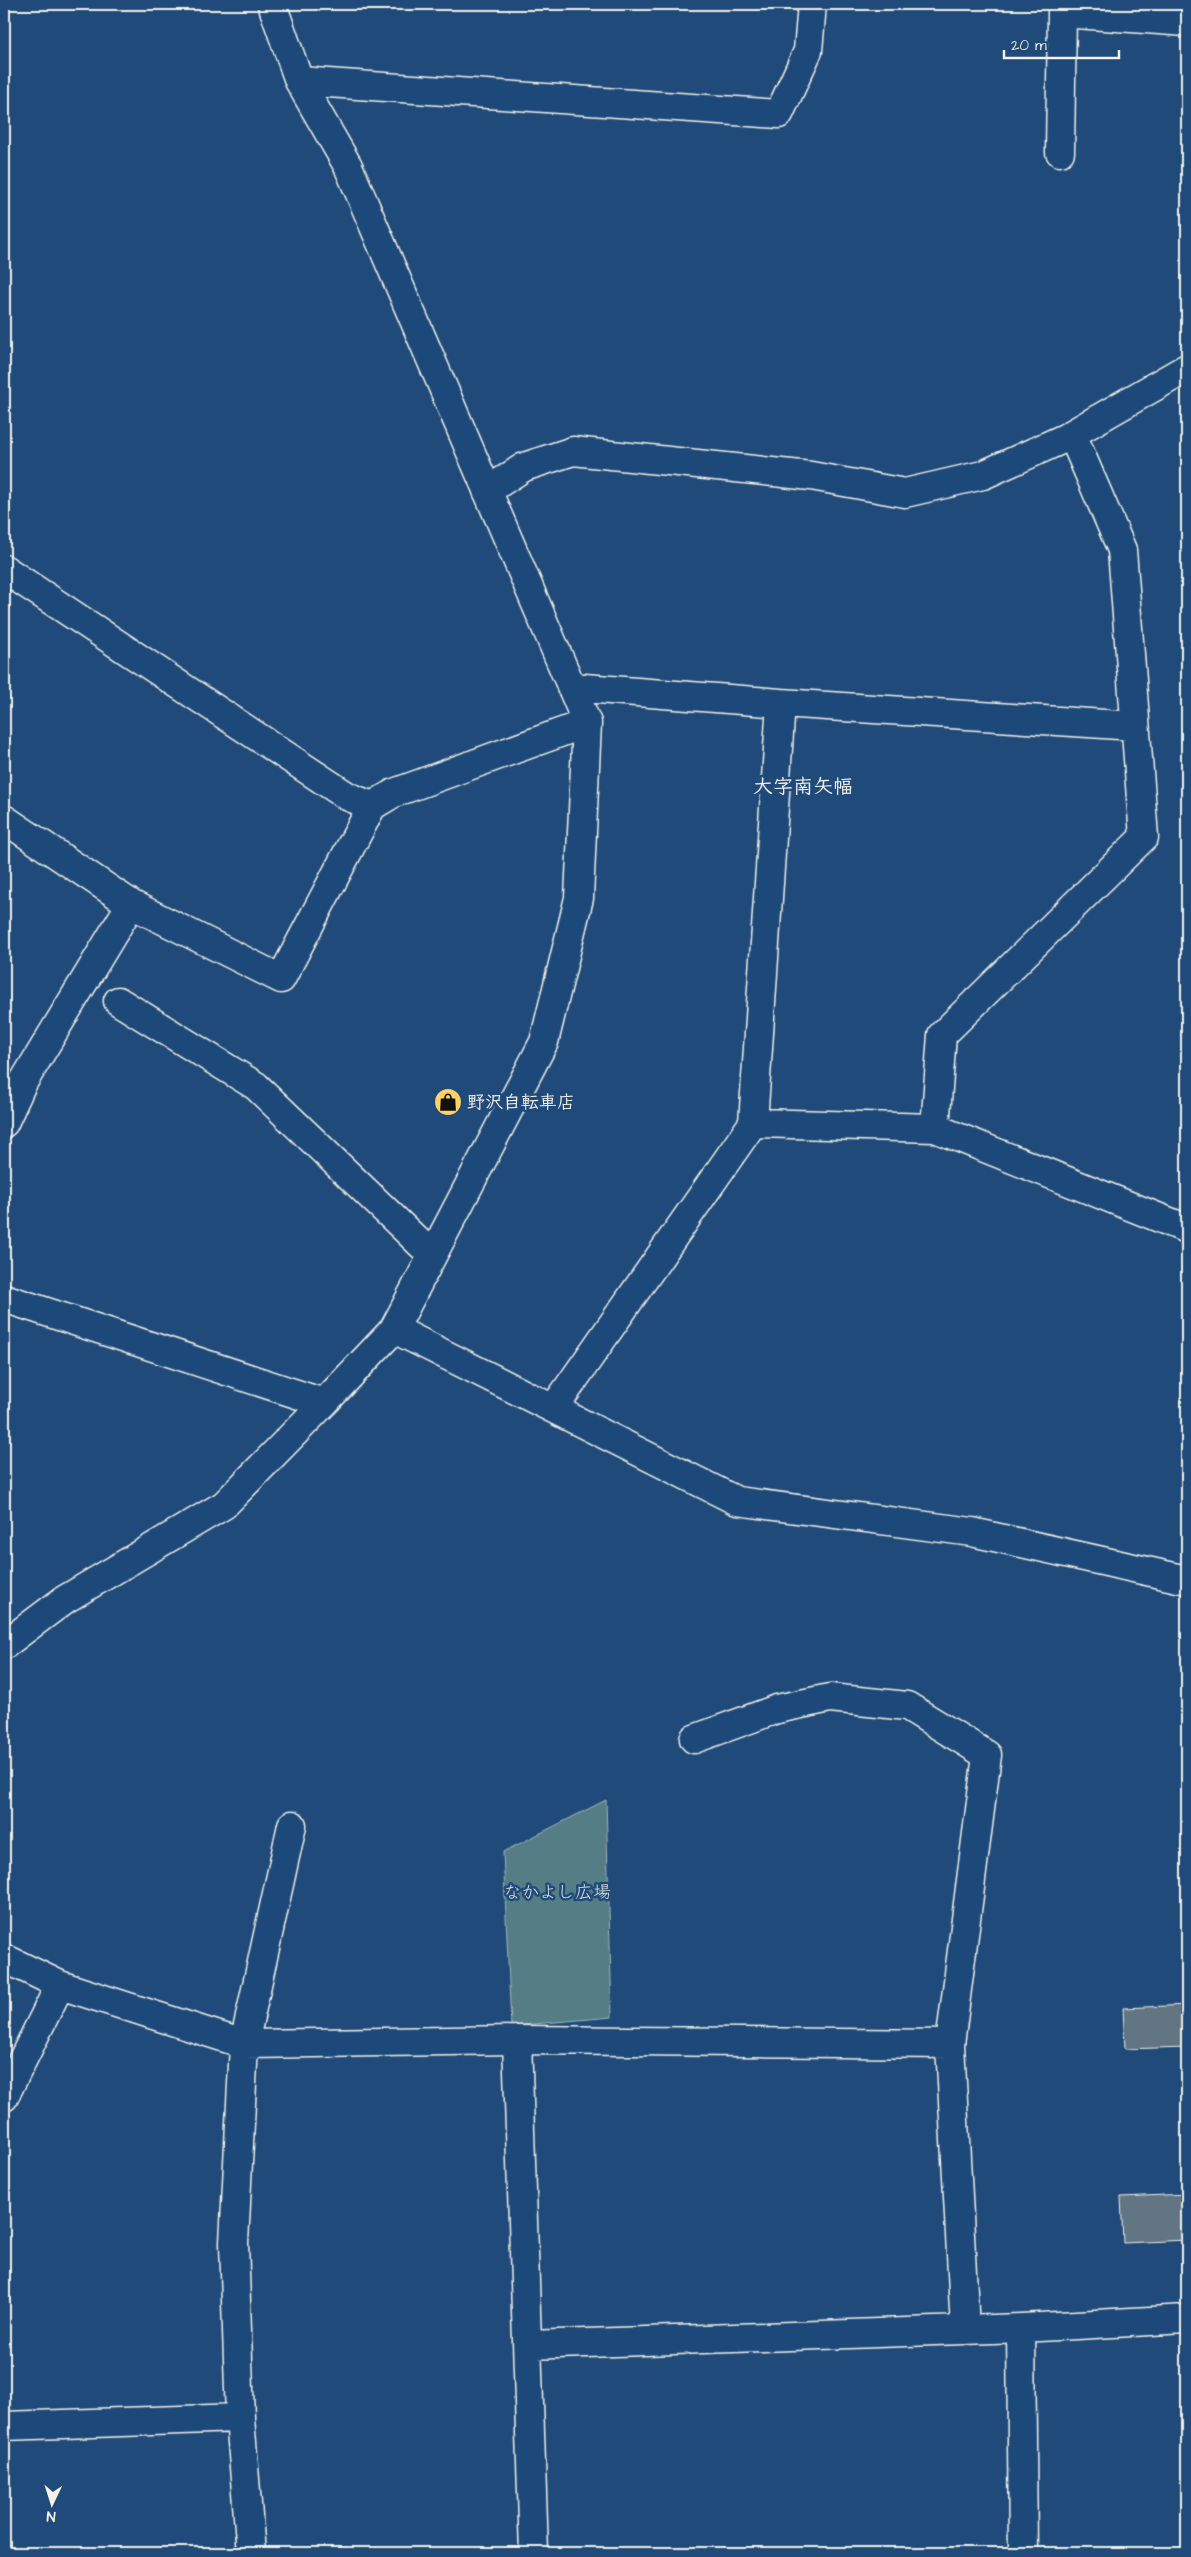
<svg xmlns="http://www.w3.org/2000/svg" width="1191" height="2557" font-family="'Architects Daughter','Klee One',sans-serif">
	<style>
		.green { fill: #547d85; stroke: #a4b7b6 }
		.building { fill: #627583; stroke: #f4f1e8 }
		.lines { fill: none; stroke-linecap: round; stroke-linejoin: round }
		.minor-casing { stroke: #f4f1e8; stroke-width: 31 }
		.minor { stroke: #1f4a7a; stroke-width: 28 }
		.labels { text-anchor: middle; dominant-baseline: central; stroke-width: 5; stroke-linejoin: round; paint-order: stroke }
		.poi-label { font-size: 18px; font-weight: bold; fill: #f4f1e8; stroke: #1f4a7a; text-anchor: start }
		.park-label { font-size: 18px; fill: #dce0d9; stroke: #1f4a7a }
		.quarter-label { font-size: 20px; font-weight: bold; fill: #f4f1e8; stroke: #1f4a7a }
	</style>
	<rect width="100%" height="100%" fill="#1f4a7a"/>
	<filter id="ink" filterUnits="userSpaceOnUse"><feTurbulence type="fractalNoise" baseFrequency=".02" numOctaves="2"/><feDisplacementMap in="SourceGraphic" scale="10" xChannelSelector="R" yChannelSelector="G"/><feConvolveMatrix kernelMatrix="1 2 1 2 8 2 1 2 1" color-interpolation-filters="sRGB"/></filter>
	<g filter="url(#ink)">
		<path class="green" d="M 606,1800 L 612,2017 L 511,2026 L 503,1852 Z"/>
		<path class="building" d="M 1187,2005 L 1187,2047 L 1125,2049 L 1123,2008 Z
			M 1187,2194 L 1187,2240 L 1123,2243 L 1121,2197 Z"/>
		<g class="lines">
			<g class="minor-casing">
				<path id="minor" d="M 1062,4 L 1062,13 L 1187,22
					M 299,81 L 779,114 L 808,51 L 812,4
					M 1060,152 L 1062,13
					M 487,491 L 524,467 L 573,451 L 811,476 L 905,493 L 983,475 L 1065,438 L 1187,368
					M 4,569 L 347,796 L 372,806
					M 781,703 L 1135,726
					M 4,819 L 131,904 L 281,979 L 372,806 L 394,793 L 587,723
					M 118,1001 L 256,1086 L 432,1255
					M 4,1123 L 22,1084 L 131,904
					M 753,1123 L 935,1128 L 1187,1229
					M 935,1128 L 942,1035 L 1144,837 L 1122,550 L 1072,434
					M 4,1298 L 324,1403 L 394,1329 L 544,1042 L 579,898 L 587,723 L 348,166 L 299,81 L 272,4
					M 394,1329 L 737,1501 L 972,1532 L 1187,1580
					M 554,1408 L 753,1123 L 781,703 L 571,687
					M 4,1645 L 64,1600 L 224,1505 L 324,1403
					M 694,1739 L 777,1709 L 830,1698 L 907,1706 L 987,1755 L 950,2044 L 965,2330
					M 4,1958 L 60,1985 L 244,2044 L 517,2040 L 950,2044
					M 517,2040 L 534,2553
					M 4,2097 L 60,1985
					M 1021,2328 L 1023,2553
					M 528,2345 L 1021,2328 L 1187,2319
					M 4,2426 L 240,2418
					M 251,2553 L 240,2418 L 234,2243 L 244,2044 L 292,1825"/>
			</g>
			<use href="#minor" class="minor"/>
		</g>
	</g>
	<defs>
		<g id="shop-disc" transform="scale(1.4375)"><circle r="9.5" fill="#ffd166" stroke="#1f4a7a"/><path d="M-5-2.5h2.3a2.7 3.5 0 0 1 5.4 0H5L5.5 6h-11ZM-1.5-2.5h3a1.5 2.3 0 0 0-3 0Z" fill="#111"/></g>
	</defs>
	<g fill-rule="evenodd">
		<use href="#shop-disc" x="448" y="1102"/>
	</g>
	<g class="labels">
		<g class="poi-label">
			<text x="467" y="1102">野沢自転車店</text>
		</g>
		<g class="park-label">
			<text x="557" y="1892">なかよし広場</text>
		</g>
		<g class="quarter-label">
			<text x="803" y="787">大字南矢幅</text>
		</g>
	</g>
	<rect width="1191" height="2557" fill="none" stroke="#1f4a7a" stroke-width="20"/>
	<rect x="10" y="10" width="1171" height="2537" fill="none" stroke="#f4f1e8" stroke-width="2" filter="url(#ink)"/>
	<g transform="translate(52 2504) rotate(184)" stroke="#1f4a7a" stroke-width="4" paint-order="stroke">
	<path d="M0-4L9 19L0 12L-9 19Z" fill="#f4f1e8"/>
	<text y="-8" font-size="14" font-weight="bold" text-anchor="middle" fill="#f4f1e8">N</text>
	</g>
	<path d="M1004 50v8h115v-8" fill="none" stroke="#f4f1e8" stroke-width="2.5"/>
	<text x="1011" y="50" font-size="15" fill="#f4f1e8" stroke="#1f4a7a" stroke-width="4" paint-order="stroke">20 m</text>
</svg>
